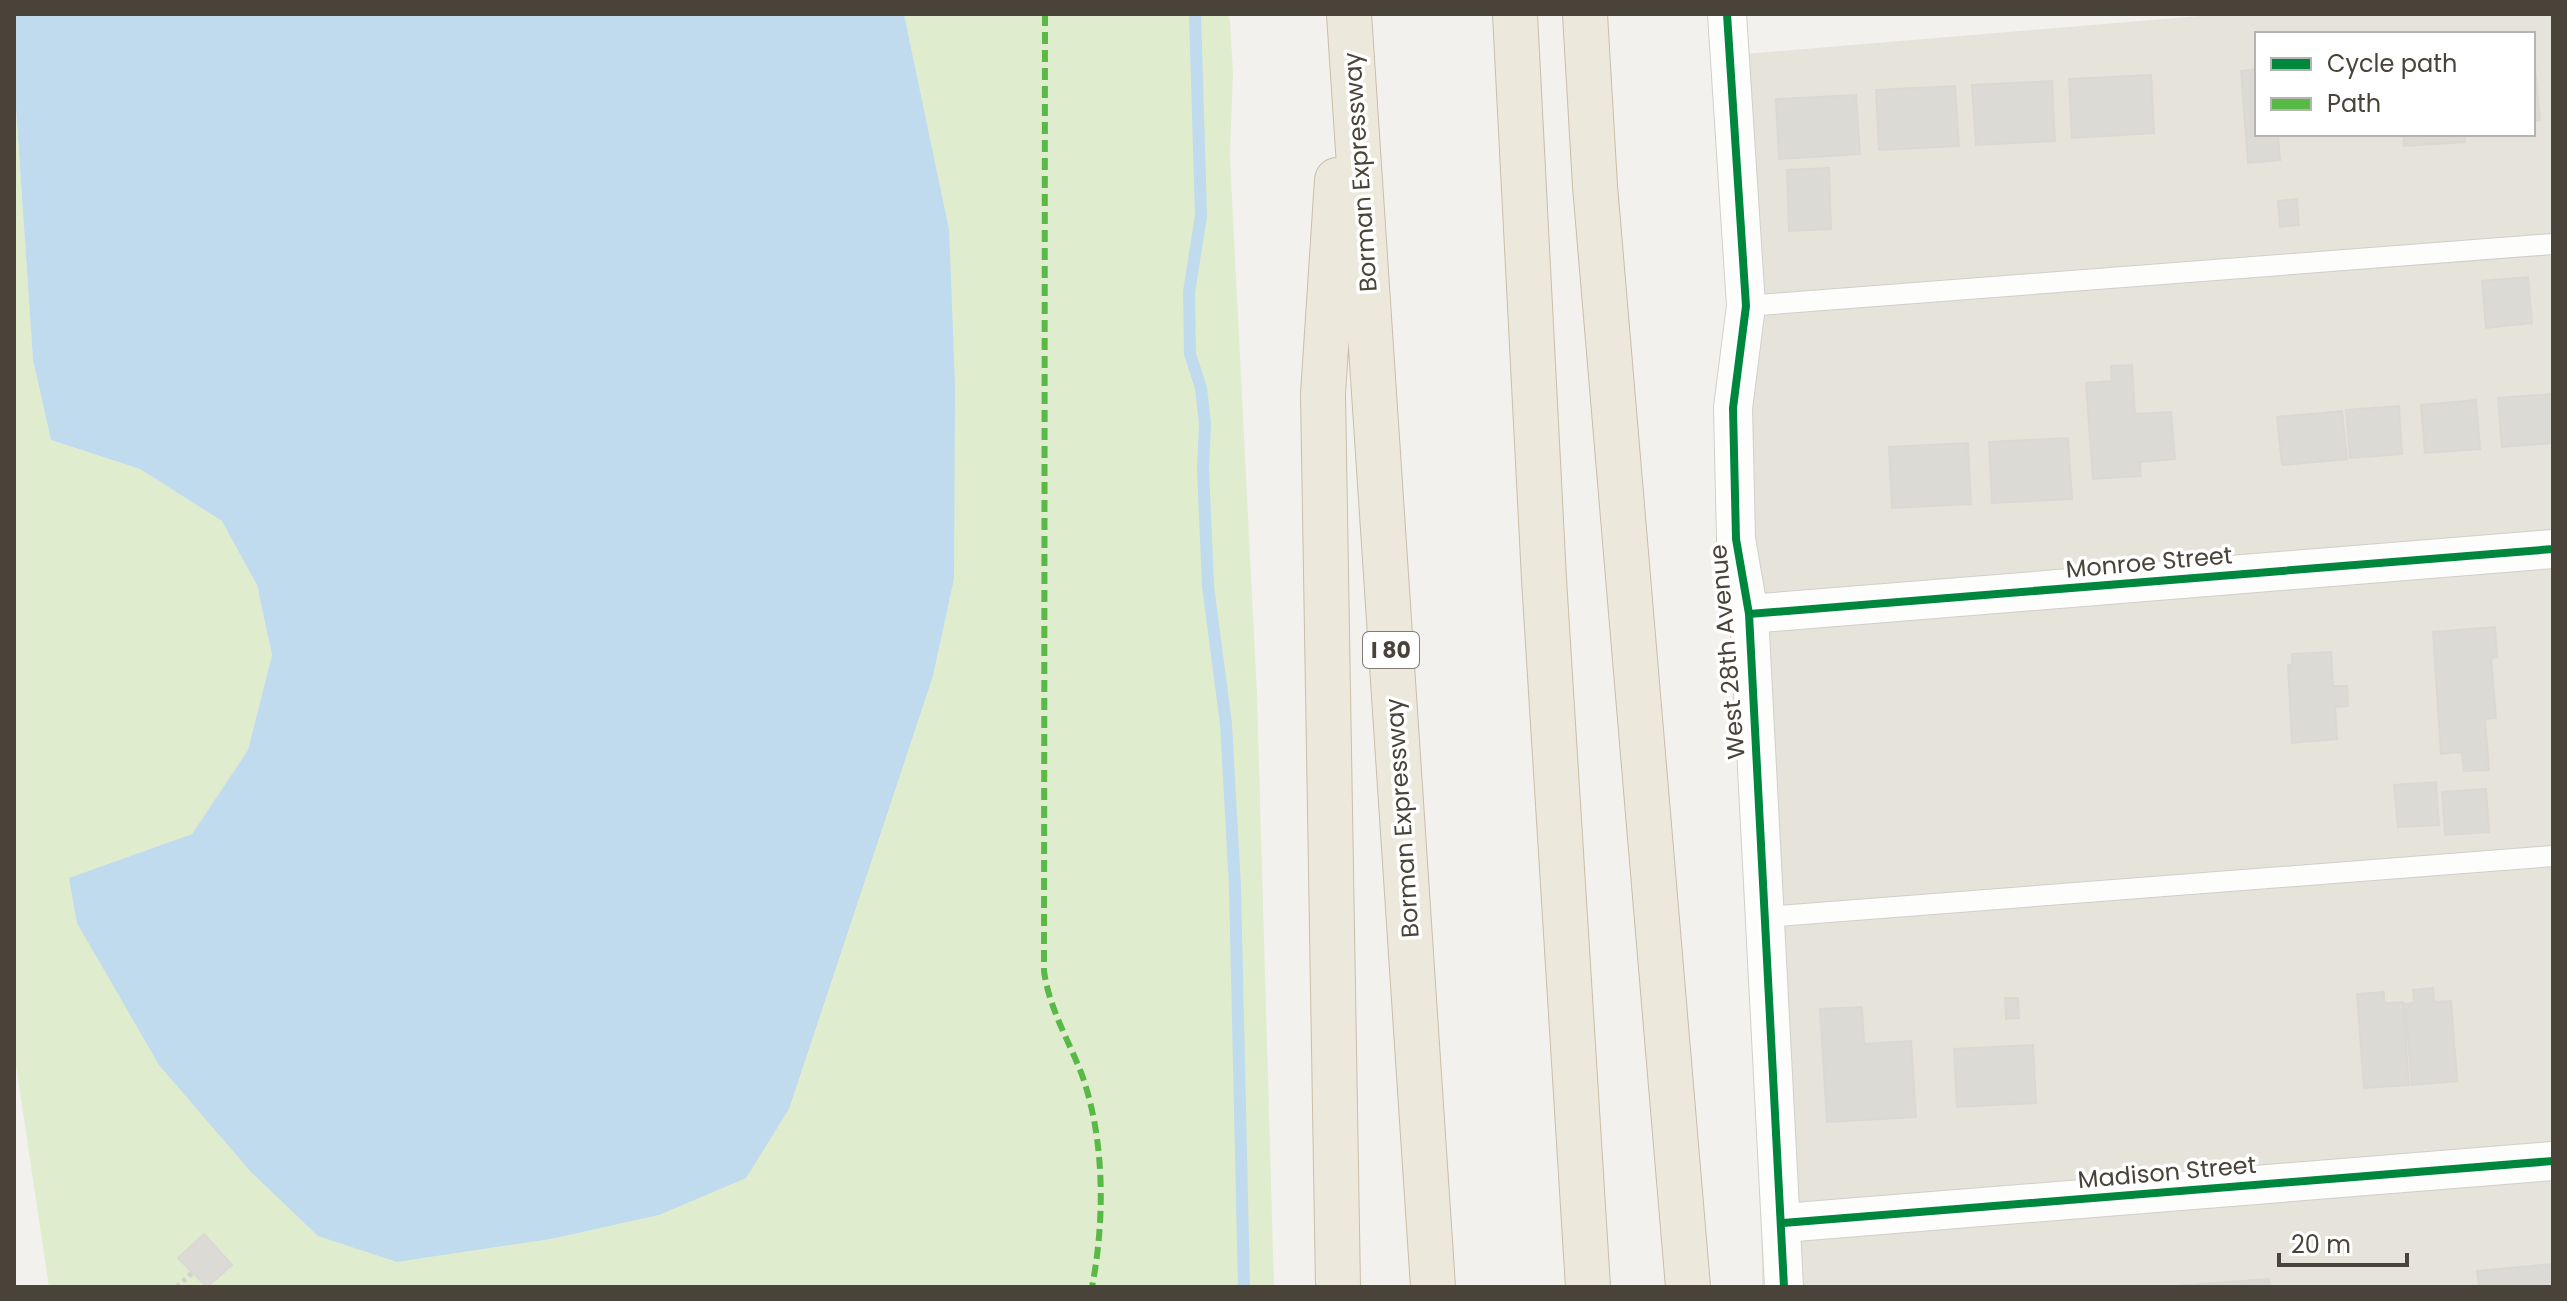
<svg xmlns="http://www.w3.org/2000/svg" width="2567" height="1301" font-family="Poppins,sans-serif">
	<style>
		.residential { fill: #e6e3db; fill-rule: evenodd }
		.green { fill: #dfecce }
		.water { fill: #c0daee }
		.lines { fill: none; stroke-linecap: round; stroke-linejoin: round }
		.stream { stroke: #c0daee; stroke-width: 12 }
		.building { fill: #dcdad5; stroke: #dbd8d3; stroke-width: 2 }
		.service-casing { stroke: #d1cfca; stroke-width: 22 }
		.minor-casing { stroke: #d1cfca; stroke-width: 40 }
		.motorway-casing { stroke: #c9bea9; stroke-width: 46 }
		.path { stroke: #d3d1cb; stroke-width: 5; stroke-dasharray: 4 4; stroke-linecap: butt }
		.service { stroke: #fdfdfc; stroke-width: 20 }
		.minor { stroke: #fdfdfc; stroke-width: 38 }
		.motorway { stroke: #ece8db; stroke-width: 44 }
		.quiet { stroke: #58b947; stroke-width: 6; stroke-dasharray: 12 6; stroke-linecap: butt }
		.cycleway-casing { stroke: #fff; stroke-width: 13 }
		.cycleway { stroke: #00873e; stroke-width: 8 }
		.labels { text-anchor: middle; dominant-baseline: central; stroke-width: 7; stroke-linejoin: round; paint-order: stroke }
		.shield { fill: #fff; stroke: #807b74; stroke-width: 2 }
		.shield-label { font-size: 22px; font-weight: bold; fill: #494339 }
		.street-label { font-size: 24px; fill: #494339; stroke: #fff }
	</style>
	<rect width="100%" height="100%" fill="#f3f1ed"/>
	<path class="residential" d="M 2223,14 L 2553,14 L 2553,1287 L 1762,1287 L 1744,54 ZM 2257,34 L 2533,34 L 2533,134 L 2257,134 Z"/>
	<path class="green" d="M 904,14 L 1228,14 L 1230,21 L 1233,72 L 1230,157 L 1257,695 L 1274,1287 L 49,1287 L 14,1052 L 14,79 L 33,360 L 51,440 L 140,469 L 223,521 L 257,585 L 272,655 L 248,750 L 192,834 L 70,878 L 397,1262 L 551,1239 L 659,1215 L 933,676 L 954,579 L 949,229 Z"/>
	<path class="water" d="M 14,14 L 904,14 L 949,229 L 955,386 L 954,579 L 933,676 L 789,1109 L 746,1178 L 659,1215 L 551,1239 L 397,1262 L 318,1236 L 251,1172 L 159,1065 L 77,923 L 69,878 L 192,834 L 248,750 L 272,655 L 257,585 L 222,521 L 140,469 L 51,440 L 33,360 L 14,79 Z"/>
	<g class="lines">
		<path class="stream" d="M 1195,14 L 1201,216 L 1189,292 L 1190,354 L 1201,388 L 1205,424 L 1203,469 L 1208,586 L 1226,724 L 1235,887 L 1244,1287"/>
	</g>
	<path class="building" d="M 2533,46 L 2540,120 L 2533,121 Z
		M 2257,69 L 2257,134 L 2278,134 L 2280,160 L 2248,163 L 2241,71 Z
		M 2151,75 L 2154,133 L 2072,138 L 2069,79 Z
		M 2052,81 L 2055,141 L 1976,145 L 1972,85 Z
		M 1955,86 L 1959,146 L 1879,150 L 1876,90 Z
		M 1856,95 L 1860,154 L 1779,159 L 1776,99 Z
		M 2403,134 L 2465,134 L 2465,142 L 2404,146 Z
		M 1829,168 L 1831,229 L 1789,231 L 1787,170 Z
		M 2297,199 L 2299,225 L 2280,227 L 2278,201 Z
		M 2528,277 L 2532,323 L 2486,328 L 2482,281 Z
		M 2132,365 L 2135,414 L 2171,412 L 2175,459 L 2140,462 L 2141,476 L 2093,479 L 2086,383 L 2112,381 L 2111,366 Z
		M 2553,394 L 2553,443 L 2502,447 L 2498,398 Z
		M 2476,400 L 2480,449 L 2425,453 L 2421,405 Z
		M 2399,406 L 2402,454 L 2350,458 L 2346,410 Z
		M 2342,411 L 2347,459 L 2282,465 L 2277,417 Z
		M 2068,438 L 2072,499 L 1992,503 L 1989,442 Z
		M 1968,443 L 1971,504 L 1892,508 L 1889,447 Z
		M 2495,627 L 2497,657 L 2491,658 L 2496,718 L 2485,719 L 2489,770 L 2464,771 L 2462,752 L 2441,754 L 2433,632 Z
		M 2331,652 L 2333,686 L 2347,686 L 2348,706 L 2335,707 L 2337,739 L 2292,743 L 2288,665 L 2292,665 L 2292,654 Z
		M 2436,782 L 2439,825 L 2398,827 L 2394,785 Z
		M 2486,789 L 2489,832 L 2445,835 L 2442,792 Z
		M 2433,988 L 2434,1002 L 2451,1001 L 2457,1081 L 2412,1085 L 2405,1004 L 2414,1003 L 2413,990 Z
		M 2384,992 L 2384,1003 L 2403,1002 L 2409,1085 L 2364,1088 L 2357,994 Z
		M 2005,998 L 2018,998 L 2019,1018 L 2006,1019 Z
		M 1862,1007 L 1864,1044 L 1911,1041 L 1916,1117 L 1827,1122 L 1820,1009 Z
		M 2033,1045 L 2036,1103 L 1957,1107 L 1954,1049 Z
		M 204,1234 L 232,1265 L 207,1287 L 178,1258 Z
		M 2553,1264 L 2553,1287 L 2479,1287 L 2477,1271 Z
		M 2269,1279 L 2270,1287 L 2161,1287 Z"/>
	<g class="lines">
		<g class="service-casing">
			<path id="service" d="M 1746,306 L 2553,244
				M 1765,917 L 2553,856"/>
		</g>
		<g class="minor-casing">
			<path id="minor" d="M 1727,14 L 1746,306 L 1733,408 L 1736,539 L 1749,614 L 1784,1287
				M 1749,614 L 2553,549
				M 1783,1223 L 2553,1161"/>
		</g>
		<g class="motorway-casing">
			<path id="motorway" d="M 1349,14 L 1433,1287
				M 1515,14 L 1544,579 L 1588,1287
				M 1585,14 L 1595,186 L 1688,1287
				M 1337,180 L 1323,394 L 1338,1287"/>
		</g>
		<path class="path" d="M 177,1287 L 192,1273"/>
		<use href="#service" class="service"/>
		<use href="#minor" class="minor"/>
		<use href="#motorway" class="motorway"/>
		<path class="quiet" d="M 1045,14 L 1044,971 C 1049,1008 1069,1041 1082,1075 C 1105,1140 1105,1220 1092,1287"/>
		<g class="cycleway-casing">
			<path id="cycleway" d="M 1727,14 L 1746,306 L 1733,408 L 1736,539 L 1749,614 L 1784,1287
				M 1749,614 L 2553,549
				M 1783,1223 L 2553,1161"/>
		</g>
		<use href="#cycleway" class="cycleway"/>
	</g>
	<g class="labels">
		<rect class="shield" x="1363" y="632" width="56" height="36" rx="6"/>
		<g class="shield-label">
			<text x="1391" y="650">I 80</text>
		</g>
		<g class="street-label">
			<text transform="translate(1360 172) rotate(-94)">Borman Expressway</text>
			<text transform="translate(2149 562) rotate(-5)">Monroe Street</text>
			<text transform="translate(1727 652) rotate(-95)">West 28th Avenue</text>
			<text transform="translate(1402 818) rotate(-94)">Borman Expressway</text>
			<text transform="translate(2167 1172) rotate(-5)">Madison Street</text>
		</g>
	</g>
	<rect width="2567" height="1301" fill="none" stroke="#494339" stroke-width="32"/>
	<rect x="2255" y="32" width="280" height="104" fill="#ffffff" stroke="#b6b4b0" stroke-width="2"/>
	<rect x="2271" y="58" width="40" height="12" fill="#00873e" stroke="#b6b4b0" stroke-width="2"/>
	<text x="2327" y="72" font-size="24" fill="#494339">Cycle path</text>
	<rect x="2271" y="98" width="40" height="12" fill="#58b947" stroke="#b6b4b0" stroke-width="2"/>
	<text x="2327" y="112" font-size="24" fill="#494339">Path</text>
	<path d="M2279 1253v12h128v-12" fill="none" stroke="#494339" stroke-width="4"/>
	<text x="2291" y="1253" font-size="24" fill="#494339" stroke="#ffffff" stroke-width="6" paint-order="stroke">20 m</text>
</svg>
